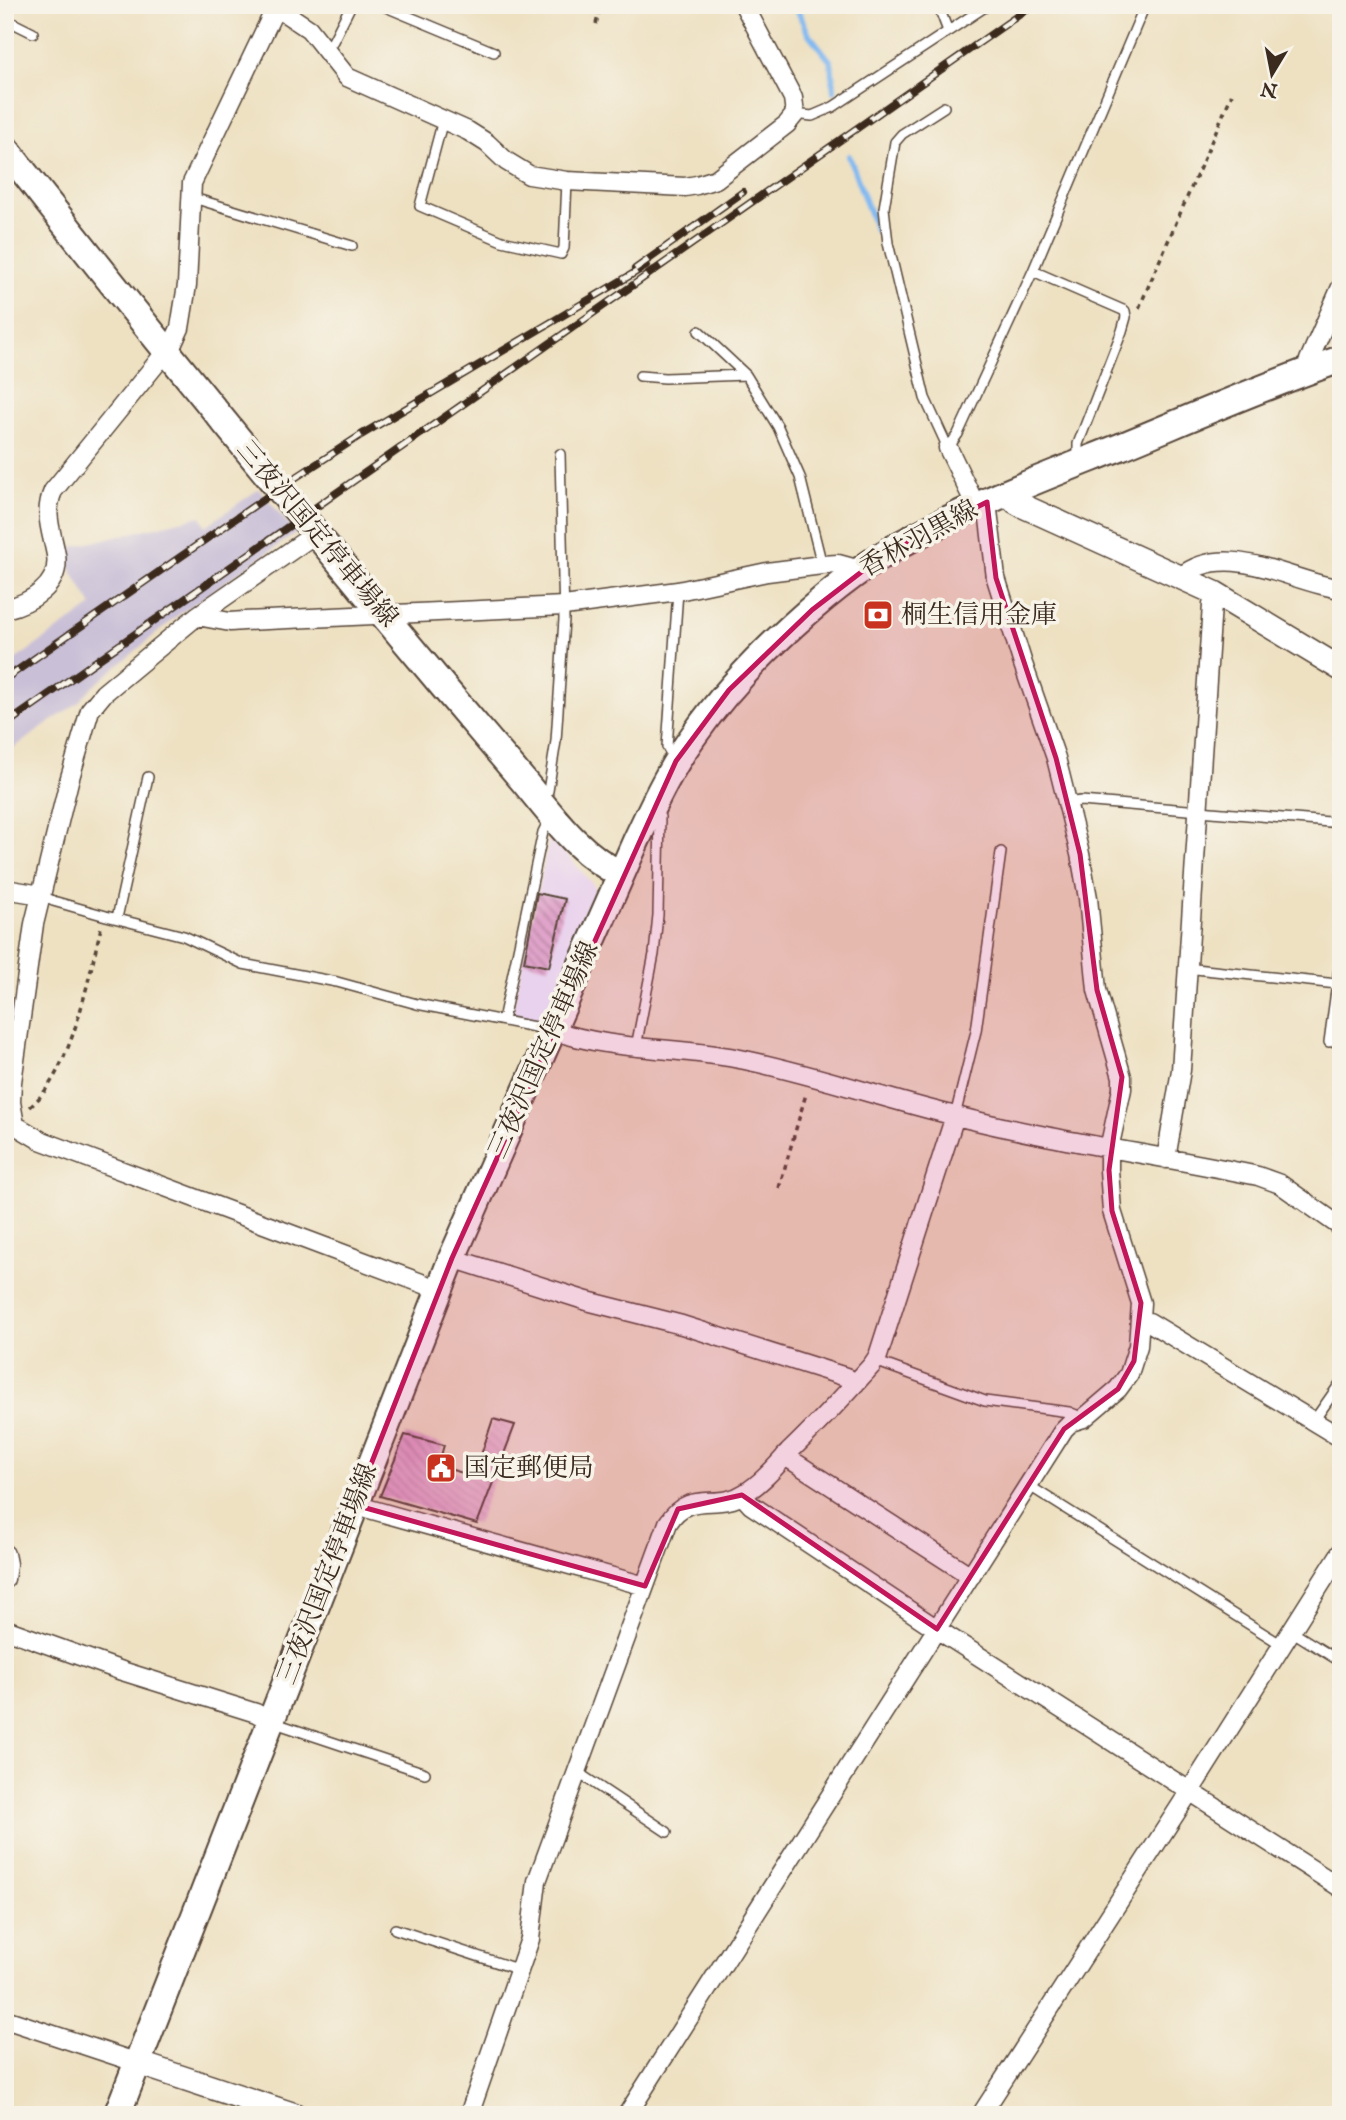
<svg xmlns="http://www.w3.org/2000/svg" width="1346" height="2120" font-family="'IM FELL English','Noto Serif JP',serif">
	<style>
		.built { fill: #e9d2ed }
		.railway { fill: #c9bfd7 }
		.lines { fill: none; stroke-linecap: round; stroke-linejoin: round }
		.stream { stroke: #7fb8f0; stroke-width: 6 }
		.building { fill: url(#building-back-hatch) }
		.service-casing { stroke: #564537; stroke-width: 12 }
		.minor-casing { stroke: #564537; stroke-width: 21 }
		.tertiary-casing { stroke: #564537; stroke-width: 26 }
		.secondary-casing { stroke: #564537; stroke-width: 30 }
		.path { stroke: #564537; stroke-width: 3.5; stroke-dasharray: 5 5; stroke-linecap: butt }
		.service { stroke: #fff; stroke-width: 9 }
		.minor { stroke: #fff; stroke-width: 18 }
		.tertiary { stroke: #fff; stroke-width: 23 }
		.secondary { stroke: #fff; stroke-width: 26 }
		.rail-casing { stroke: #3b2a1e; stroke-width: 8 }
		.rail { stroke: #f7f3e8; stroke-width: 5; stroke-dasharray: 16; stroke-linecap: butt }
		.marked { fill: #c2185b; fill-opacity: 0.2; stroke: #c2185b; stroke-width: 5; stroke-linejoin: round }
		.labels { text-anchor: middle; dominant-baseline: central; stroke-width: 7; stroke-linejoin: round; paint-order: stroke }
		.street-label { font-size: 26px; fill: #3b2a1e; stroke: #f7f3e8 }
		.poi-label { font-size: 26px; fill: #3b2a1e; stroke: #f7f3e8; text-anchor: start }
	</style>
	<defs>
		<pattern id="building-back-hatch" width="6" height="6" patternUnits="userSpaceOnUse" patternTransform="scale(1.75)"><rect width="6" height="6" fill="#e1a4cb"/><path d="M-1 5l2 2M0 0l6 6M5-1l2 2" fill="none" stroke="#b886a4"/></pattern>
	</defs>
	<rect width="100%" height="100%" fill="#f7f3e8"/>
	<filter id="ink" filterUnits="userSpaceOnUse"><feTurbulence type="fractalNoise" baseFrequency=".0143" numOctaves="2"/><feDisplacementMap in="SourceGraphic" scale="14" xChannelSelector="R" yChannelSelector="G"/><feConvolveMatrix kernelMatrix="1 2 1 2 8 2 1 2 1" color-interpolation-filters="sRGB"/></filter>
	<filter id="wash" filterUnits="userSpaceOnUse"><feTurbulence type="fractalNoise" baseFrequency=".00686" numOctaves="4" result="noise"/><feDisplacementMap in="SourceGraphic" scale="28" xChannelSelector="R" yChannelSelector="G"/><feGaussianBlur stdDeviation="1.57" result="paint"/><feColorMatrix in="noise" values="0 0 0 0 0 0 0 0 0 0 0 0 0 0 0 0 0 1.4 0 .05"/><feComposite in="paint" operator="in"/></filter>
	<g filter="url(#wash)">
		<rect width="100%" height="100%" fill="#eee1c2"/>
		<path class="built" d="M 550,835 L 594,886 L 596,894 L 594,906 L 543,1022 L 511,1016 Z"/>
		<path class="railway" d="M 259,489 L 296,533 L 178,615 L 89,690 L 79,702 L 5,754 L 5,667 L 92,606 L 66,561 L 64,549 L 201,516 L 206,526 Z"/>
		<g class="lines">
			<path class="stream" d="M 795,5 L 808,33 L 831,62 L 834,91
				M 849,156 L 876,230"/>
		</g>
		<g id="blocks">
			<path class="building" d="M 537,893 L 565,899 L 549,967 L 524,962 Z
				M 493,1419 L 515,1425 L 477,1524 L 380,1496 L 405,1435 L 444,1445 L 438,1466 L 474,1476 Z"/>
		</g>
	</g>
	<g filter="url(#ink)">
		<use href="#blocks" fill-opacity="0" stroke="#564537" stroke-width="2"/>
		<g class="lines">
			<g class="service-casing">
				<path id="service" d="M 381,5 L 494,52
					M 938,5 L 948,31
					M 5,19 L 33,33
					M 327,49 L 333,41 L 351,5
					M 944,107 L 902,134 L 895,142 L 884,208 L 888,243 L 925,398 L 948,448 L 958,434 L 1033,271 L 1145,5
					M 795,114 L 812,116 L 833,107 L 988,5
					M 443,120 L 420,206 L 502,241 L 561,254 L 564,248 L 567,181
					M 190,197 L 352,246
					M 1033,271 L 1125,311 L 1126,317 L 1122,331 L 1078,444 L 1078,462
					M 699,331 L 746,375 L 778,427 L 800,477 L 822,565
					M 640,376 L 665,378 L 746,375
					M 673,757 L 667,747 L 678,591
					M 541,800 L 548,791 L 556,741 L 564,619 L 560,454
					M 1067,803 L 1081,801 L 1341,823
					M 41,895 L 53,901 L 106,916 L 184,936 L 243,964 L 337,982 L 417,1004 L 550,1030
					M 117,918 L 148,777
					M 1186,968 L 1337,984
					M 503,1020 L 543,832 L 549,820
					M 1329,1042 L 1341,954
					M 636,1047 L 654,954 L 658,915 L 660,817 L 657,812
					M 955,1116 L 976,1031 L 1001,852
					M 875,1361 L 985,1401 L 1069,1412 L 1081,1417
					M 1313,1422 L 1341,1382
					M 1028,1485 L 1282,1645
					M 1291,1631 L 1341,1662
					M 272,1722 L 425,1773
					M 577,1772 L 667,1832
					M 395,1929 L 520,1970"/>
			</g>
			<g class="minor-casing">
				<path id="minor" d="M 273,5 L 309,29 L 347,77 L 468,131 L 487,143 L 506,161 L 529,175 L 567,181 L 685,187 L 697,185 L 716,179 L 787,124 L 795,114 L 793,98 L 744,5
					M 1310,370 L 1309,360 L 1341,287
					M 948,448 L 976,506
					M 315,534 L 197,616 L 104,693 L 90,710 L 69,781 L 34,924 L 12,1082 L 11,1102 L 15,1125 L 40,1140 L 440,1290
					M 1180,577 C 1228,539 1289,582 1341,589
					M 5,609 C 30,603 61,586 56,555 C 52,532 43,514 53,491 L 173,343 L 180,328 L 187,285 L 192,183 L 276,7
					M 197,616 L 230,622 L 244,621 L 564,606 L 678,591 L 767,572 L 822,565 L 838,564 L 860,570
					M 5,889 L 41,895
					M 552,1030 C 615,1052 681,1046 745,1060 C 817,1075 885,1099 956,1116 C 1055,1141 1157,1155 1258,1176 L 1280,1184 L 1341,1227
					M 1166,1159 L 1181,1070 L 1212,605 L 1215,593
					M 452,1258 L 587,1301 L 682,1325 L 846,1377 L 855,1384
					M 1140,1322 L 1149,1322 L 1341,1438
					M 785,1456 L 971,1576
					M 742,1495 L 751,1505 L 949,1637 L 1341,1888
					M 355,1505 L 645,1586
					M 5,1554 L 7,1564 L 5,1579
					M 5,1629 L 122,1671 L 256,1713 L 270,1721
					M 5,2019 L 138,2063
					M 469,2115 L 530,1939 L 537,1881 L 668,1523 C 690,1488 717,1512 745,1493 C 762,1483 776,1466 789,1452 C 818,1424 845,1395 872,1365 L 878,1356 L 955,1116
					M 627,2115 L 1064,1429 L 1071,1422 L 1084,1418 L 1118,1389 L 1129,1374 L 1138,1346 L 1141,1303 L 1112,1211 L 1109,1170 L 1109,1149 L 1122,1089 L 1122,1077 L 1097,990 L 1088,898 L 1080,854 L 1056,758 L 1023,664 L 996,578 L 987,502
					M 981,2115 L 1190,1791 L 1341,1552"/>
			</g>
			<g class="tertiary-casing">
				<path id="tertiary" d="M 1008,493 L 1016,502 L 1023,506 L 1215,593 L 1341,669
					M 138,2063 L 295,2115"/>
			</g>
			<g class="secondary-casing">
				<path id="secondary" d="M 5,148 C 149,332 297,512 447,691 C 473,722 500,753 526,784 C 554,818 581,856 621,874
					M 117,2115 L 452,1258 L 636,841 C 653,805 670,768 694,735 C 743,665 836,578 912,538 C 978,502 1050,475 1120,447 C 1193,417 1266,385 1341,359"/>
			</g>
			<path class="path" d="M 596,24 L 601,5
				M 1139,308 L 1232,94
				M 30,1107 C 73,1070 87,982 101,928
				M 779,1188 L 806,1094"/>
			<use href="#service" class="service"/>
			<use href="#minor" class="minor"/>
			<use href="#tertiary" class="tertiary"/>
			<use href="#secondary" class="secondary"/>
			<g class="rail-casing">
				<path id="rail" d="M 635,269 L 743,192
					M 5,679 L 278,489 L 361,435 L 646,266
					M 5,725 L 1033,5"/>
			</g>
			<use href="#rail" class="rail"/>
		</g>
	</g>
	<path class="marked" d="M 987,502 L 996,578 L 1056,758 L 1080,854 L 1097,990 L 1122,1077 L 1109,1170 L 1112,1211 L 1141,1303 L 1134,1361 L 1118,1389 L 1064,1429 L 937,1629 L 742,1495 L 678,1509 L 645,1586 L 355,1505 L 452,1258 L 676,761 L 729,690 L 812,610 L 886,553 Z"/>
	<defs>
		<g id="bank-square" transform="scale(1.575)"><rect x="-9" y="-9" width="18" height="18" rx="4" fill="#c8321e" stroke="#f7f3e8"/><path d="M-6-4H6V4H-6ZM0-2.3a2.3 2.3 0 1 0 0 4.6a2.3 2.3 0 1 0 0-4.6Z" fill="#fff"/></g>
		<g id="civic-square" transform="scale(1.575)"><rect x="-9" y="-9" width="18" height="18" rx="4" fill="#c8321e" stroke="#f7f3e8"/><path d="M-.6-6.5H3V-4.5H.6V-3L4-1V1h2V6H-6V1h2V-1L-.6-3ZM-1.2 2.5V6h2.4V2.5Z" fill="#fff"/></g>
	</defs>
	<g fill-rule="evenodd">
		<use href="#bank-square" x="878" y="615"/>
		<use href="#civic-square" x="441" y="1468"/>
	</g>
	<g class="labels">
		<g class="street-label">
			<text transform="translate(317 534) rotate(50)">三夜沢国定停車場線</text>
			<text transform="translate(919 539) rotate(-29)">香林羽黒線</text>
			<text transform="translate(544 1050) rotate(-66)">三夜沢国定停車場線</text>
			<text transform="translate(328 1574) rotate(-69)">三夜沢国定停車場線</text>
		</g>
		<g class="poi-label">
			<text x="901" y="615">桐生信用金庫</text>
			<text x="464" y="1468">国定郵便局</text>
		</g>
	</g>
	<rect width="1346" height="2120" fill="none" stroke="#f7f3e8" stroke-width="28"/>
	<g transform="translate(1272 74) rotate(190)" stroke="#f7f3e8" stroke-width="5" paint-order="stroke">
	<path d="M0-5L12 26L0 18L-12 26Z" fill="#3b2a1e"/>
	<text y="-10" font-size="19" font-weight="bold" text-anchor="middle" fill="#3b2a1e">N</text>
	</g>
</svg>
